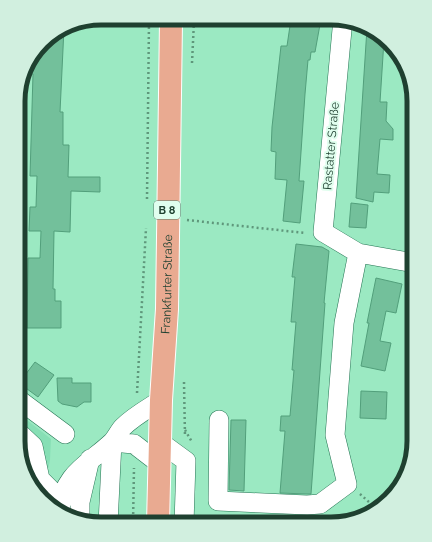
<svg xmlns="http://www.w3.org/2000/svg" width="432" height="542" font-family="Raleway,sans-serif">
	<style>
		.built { fill: #87dfb5 }
		.building { fill: #73c09b; stroke: #529f7b }
		.lines { fill: none; stroke-linecap: round; stroke-linejoin: round }
		.minor-casing { stroke: #247453; stroke-width: 20 }
		.major-casing { stroke: #fff; stroke-width: 24 }
		.path { stroke: #5f977b; stroke-width: 2.5; stroke-dasharray: 2 3; stroke-linecap: butt }
		.minor { stroke: #fff; stroke-width: 19 }
		.major { stroke: #e9aa91; stroke-width: 22 }
		.labels { text-anchor: middle; dominant-baseline: central; stroke-width: 4; stroke-linejoin: round; paint-order: stroke }
		.shield { fill: #e0feee; stroke: #597969; stroke-width: 1 }
		.shield-label { font-size: 11px; font-weight: bold; fill: #1f4030 }
		.street-label { font-size: 12px; fill: #1f4030; stroke: #e0feee }
		.rim { fill: none; stroke: #1f4030; stroke-width: 5 }
	</style>
	<rect width="100%" height="100%" fill="#9be9c2"/>
	<path class="built" d="M 18,413 L 51,439 L 50,460 L 47,474 L 42,474 L 42,496 L 29,482 L 18,441 Z"/>
	<path class="building" d="M 291,19 L 321,19 L 315,52 L 311,52 L 310,60 L 308,60 L 305,94 L 299,181 L 304,181 L 300,223 L 283,221 L 287,180 L 275,179 L 276,152 L 271,151 L 272,127 L 281,46 L 287,46 Z
		M 64,28 L 60,112 L 63,112 L 63,145 L 69,145 L 68,177 L 100,177 L 100,192 L 71,191 L 70,232 L 54,231 L 53,289 L 55,289 L 55,301 L 61,301 L 61,328 L 27,328 L 28,258 L 40,258 L 41,231 L 29,231 L 30,207 L 36,207 L 37,176 L 30,176 L 33,74 L 25,73 L 29,60 L 47,39 Z
		M 367,28 L 377,32 L 384,40 L 380,102 L 387,102 L 386,121 L 393,129 L 393,140 L 380,139 L 377,174 L 390,175 L 389,193 L 374,192 L 373,202 L 356,198 Z
		M 351,203 L 368,205 L 366,228 L 349,227 Z
		M 296,244 L 322,247 L 329,251 L 324,303 L 325,303 L 311,494 L 307,494 L 280,493 L 285,431 L 280,431 L 281,416 L 290,416 L 294,370 L 292,370 L 296,322 L 291,322 L 295,277 L 292,277 Z
		M 376,278 L 402,284 L 396,313 L 386,311 L 380,341 L 391,343 L 385,371 L 361,366 L 369,323 L 367,323 Z
		M 35,362 L 54,375 L 38,397 L 19,383 Z
		M 57,378 L 72,378 L 72,383 L 91,383 L 91,402 L 84,402 L 77,407 L 62,404 L 58,401 Z
		M 361,391 L 387,392 L 386,419 L 360,418 Z
		M 231,420 L 246,420 L 244,491 L 229,490 Z"/>
	<g class="lines">
		<g class="minor-casing">
			<path id="minor" d="M 343,19 L 323,232 L 358,253 L 414,263
				M 18,399 L 65,434
				M 219,420 L 218,501 L 307,505 L 320,504 L 347,484 L 335,435 L 344,323 L 358,253
				M 18,432 L 33,446 L 40,479 L 62,501
				M 112,442 L 134,444 L 160,464
				M 160,442 L 186,461 L 184,524
				M 60,512 C 61,475 90,463 112,442 C 116,438 119,431 123,427 C 134,416 149,408 161,400
				M 80,519 L 80,502 L 90,459
				M 108,524 L 112,442"/>
		</g>
		<g class="major-casing">
			<g id="major">
				<path id="s1" d="M 158,524 L 161,400 L 167,309 L 171,21"/>
			</g>
		</g>
		<path class="path" d="M 192,63 L 194,21
			M 147,199 L 149,21
			M 187,220 L 305,233
			M 184,382 L 185,437
			M 137,393 L 146,228
			M 185,430 L 192,442
			M 360,494 L 370,503 L 370,514
			M 133,524 L 134,468"/>
		<use href="#minor" class="minor"/>
		<use href="#major" class="major"/>
	</g>
	<g class="labels">
		<rect class="shield" x="154" y="201" width="26" height="18" rx="3"/>
		<g class="shield-label">
			<text x="167" y="210">B 8</text>
		</g>
		<g class="street-label">
			<text transform="translate(331 146) rotate(-85)">Rastatter Straße</text>
			<text stroke="none"><textPath href="#s1" startOffset="240">Frankfurter Straße</textPath></text>
		</g>
	</g>
	<path d="M0 0H432V542H0ZM101 25H331A76 76 0 0 1 407 101V441A76 76 0 0 1 331 517H101A76 76 0 0 1 25 441V101A76 76 0 0 1 101 25Z" fill="#d1efdf" fill-rule="evenodd"/>
	<path class="rim" d="M101 25H331A76 76 0 0 1 407 101V441A76 76 0 0 1 331 517H101A76 76 0 0 1 25 441V101A76 76 0 0 1 101 25Z"/>
</svg>
